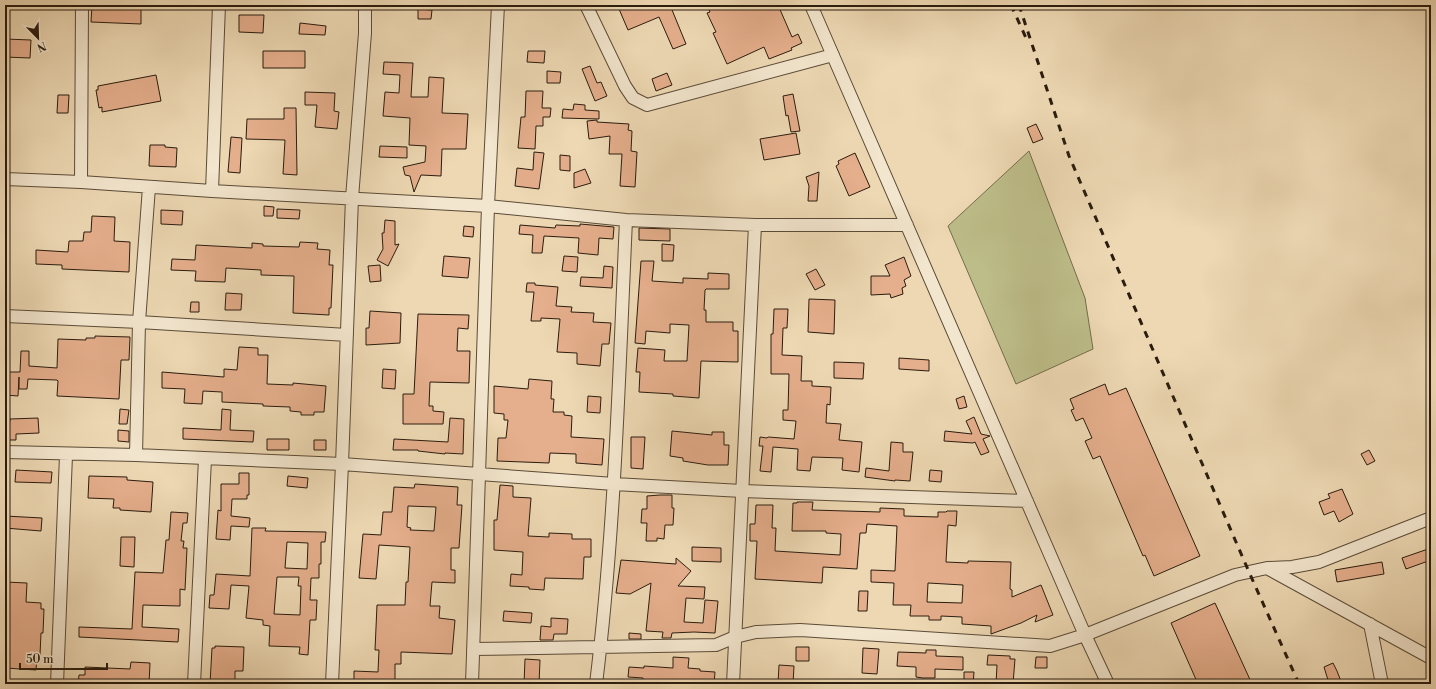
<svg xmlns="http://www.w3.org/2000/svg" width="1436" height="689" font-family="'Libre Bodoni',serif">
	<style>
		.green { fill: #bdbd89; stroke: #746c4c }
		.building { fill: #e5ae8c; stroke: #2a1c0e; fill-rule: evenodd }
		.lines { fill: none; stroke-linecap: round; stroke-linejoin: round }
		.minor-casing { stroke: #5b4b37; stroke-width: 14 }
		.minor { stroke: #f3e6ce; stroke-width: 12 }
		.rail { stroke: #2a1c0e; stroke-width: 3; stroke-dasharray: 7 7; stroke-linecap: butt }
	</style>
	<rect width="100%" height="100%" fill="#edd8b3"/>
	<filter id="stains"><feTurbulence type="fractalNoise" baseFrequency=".005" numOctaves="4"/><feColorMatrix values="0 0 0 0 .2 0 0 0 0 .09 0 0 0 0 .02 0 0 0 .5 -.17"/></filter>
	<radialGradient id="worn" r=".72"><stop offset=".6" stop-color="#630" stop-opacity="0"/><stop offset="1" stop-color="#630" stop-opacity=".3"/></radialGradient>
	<path class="green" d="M 1029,151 L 1085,298 L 1093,349 L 1016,384 L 948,226 Z"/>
	<path class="building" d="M 92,5 L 141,5 L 141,24 L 91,22 Z
		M 628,5 L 670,5 L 686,44 L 673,49 L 659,17 L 628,30 L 619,9 Z
		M 707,5 L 778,5 L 792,37 L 798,34 L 802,43 L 791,48 L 792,50 L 769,59 L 764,47 L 727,64 L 713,33 L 716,32 L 707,13 L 710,12 Z
		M 418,9 L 432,10 L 431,19 L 418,19 Z
		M 239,15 L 264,15 L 263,33 L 239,32 Z
		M 300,23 L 326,26 L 325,35 L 299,34 Z
		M 5,39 L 31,40 L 30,58 L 5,57 Z
		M 263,51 L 305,51 L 305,68 L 263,68 Z
		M 528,51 L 545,51 L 544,63 L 527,62 Z
		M 384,62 L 413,63 L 411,97 L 428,97 L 429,77 L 444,78 L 442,113 L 468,114 L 466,149 L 442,149 L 441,176 L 421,175 L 414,192 L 410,176 L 405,175 L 403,167 L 425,162 L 426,146 L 409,145 L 410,118 L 383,116 L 385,92 L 399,93 L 400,75 L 383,74 Z
		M 590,66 L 597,83 L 601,82 L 607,96 L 595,101 L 582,69 Z
		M 547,71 L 561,72 L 560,83 L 547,83 Z
		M 667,73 L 672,85 L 656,91 L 652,79 Z
		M 156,75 L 161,101 L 102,112 L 102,107 L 99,108 L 96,90 L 98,90 L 98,86 Z
		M 526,91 L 543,91 L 542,108 L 551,108 L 550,117 L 543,117 L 543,126 L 536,126 L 535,149 L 518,148 L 521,117 L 525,117 Z
		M 305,92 L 335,93 L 334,111 L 339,112 L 337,129 L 315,127 L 317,105 L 305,105 Z
		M 793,94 L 800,131 L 791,132 L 788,115 L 786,116 L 783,96 Z
		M 58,95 L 69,95 L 68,113 L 57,113 Z
		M 574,104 L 585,105 L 585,110 L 599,111 L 599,119 L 562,118 L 563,109 L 573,110 Z
		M 284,108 L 296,108 L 297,175 L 283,174 L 285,140 L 246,139 L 247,119 L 284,119 Z
		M 597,120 L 597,122 L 629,124 L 628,130 L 632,131 L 631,151 L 637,152 L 635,187 L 620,186 L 622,154 L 609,154 L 610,136 L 589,139 L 587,121 Z
		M 1036,124 L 1043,139 L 1033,143 L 1027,128 Z
		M 796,133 L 800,154 L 764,160 L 760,139 Z
		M 231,137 L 242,138 L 240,173 L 228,172 Z
		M 150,145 L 165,145 L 165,147 L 177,148 L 176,167 L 149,166 Z
		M 380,146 L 407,147 L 407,158 L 379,157 Z
		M 534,152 L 544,153 L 539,189 L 515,186 L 517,168 L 533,170 Z
		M 855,153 L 870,187 L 849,196 L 836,166 L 839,164 L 838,161 Z
		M 560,155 L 570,156 L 570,171 L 560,170 Z
		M 585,169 L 591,183 L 574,188 L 574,173 Z
		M 819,172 L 817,201 L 808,201 L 809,186 L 806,177 Z
		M 264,206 L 274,207 L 273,216 L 264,216 Z
		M 277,209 L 300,210 L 299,219 L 277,218 Z
		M 161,210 L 183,211 L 182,225 L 161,224 Z
		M 92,216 L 115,217 L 114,241 L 130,242 L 129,272 L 62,269 L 62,265 L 36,264 L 36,250 L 68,252 L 69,241 L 83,241 L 84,232 L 91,232 Z
		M 385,220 L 395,221 L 395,245 L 399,244 L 388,266 L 377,260 L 383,249 L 382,233 L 384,233 Z
		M 580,224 L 614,227 L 613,239 L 599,238 L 598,255 L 578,253 L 579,238 L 544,236 L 542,253 L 532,253 L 533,235 L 519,234 L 520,225 L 555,228 L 556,225 L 580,226 Z
		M 464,226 L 474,227 L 473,237 L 463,236 Z
		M 639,228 L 670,229 L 670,241 L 639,240 Z
		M 300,242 L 318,243 L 317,249 L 330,250 L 329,265 L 333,265 L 331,308 L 329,308 L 329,315 L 293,313 L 294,276 L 261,275 L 261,270 L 226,268 L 225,282 L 195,281 L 196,271 L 171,270 L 172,259 L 195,260 L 196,245 L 252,248 L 252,243 L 263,244 L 263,246 L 299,247 Z
		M 662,244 L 674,245 L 673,261 L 662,261 Z
		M 444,256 L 470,258 L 468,278 L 442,276 Z
		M 564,256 L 578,257 L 577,272 L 562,271 Z
		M 904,257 L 911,276 L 904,280 L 906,286 L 902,288 L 903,294 L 891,298 L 890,294 L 871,295 L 871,276 L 890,276 L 885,265 Z
		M 641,261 L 654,261 L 652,281 L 683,283 L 683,278 L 708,279 L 708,273 L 729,274 L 729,289 L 706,289 L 705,290 L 704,310 L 706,310 L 706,322 L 733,322 L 733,331 L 738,331 L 738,362 L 701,361 L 699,398 L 673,396 L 673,394 L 639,392 L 640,372 L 636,372 L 638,348 L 665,350 L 664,361 L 687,361 L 689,325 L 670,324 L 670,333 L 646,331 L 645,344 L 635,343 Z
		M 380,265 L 381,281 L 370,282 L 368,266 Z
		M 604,266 L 613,267 L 612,288 L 580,286 L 581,277 L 603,278 Z
		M 816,269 L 825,285 L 815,290 L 806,274 Z
		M 527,283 L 535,283 L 535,285 L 558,287 L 556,306 L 572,307 L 571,312 L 594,313 L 593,322 L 611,323 L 609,344 L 602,344 L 600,366 L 577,364 L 577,353 L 557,352 L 560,319 L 541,318 L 541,321 L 531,321 L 534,292 L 526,292 Z
		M 226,293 L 242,294 L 241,310 L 225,310 Z
		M 809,299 L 835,300 L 834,334 L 808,332 Z
		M 191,302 L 199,302 L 199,312 L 190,312 Z
		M 774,309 L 788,309 L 787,328 L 783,328 L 782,355 L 802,356 L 801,381 L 812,381 L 812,386 L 831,387 L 830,405 L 827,404 L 826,423 L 841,424 L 839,440 L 862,442 L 859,472 L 842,470 L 843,458 L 812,457 L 810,471 L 797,470 L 798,449 L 773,447 L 771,472 L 760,471 L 763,446 L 759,446 L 760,437 L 767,438 L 768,437 L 794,439 L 796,421 L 783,420 L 783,410 L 788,410 L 789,374 L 771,374 L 771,334 L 773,334 Z
		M 370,311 L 401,313 L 400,343 L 366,345 L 366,328 L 369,328 Z
		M 418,314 L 469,315 L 468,329 L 458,328 L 457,351 L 470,351 L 469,383 L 430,382 L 429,406 L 433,406 L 433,411 L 444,412 L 443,424 L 403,424 L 403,394 L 414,394 Z
		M 95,336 L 130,337 L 129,360 L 121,360 L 119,399 L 57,396 L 58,381 L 57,380 L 28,379 L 27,389 L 19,389 L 19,377 L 18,396 L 5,395 L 5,372 L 20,372 L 21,351 L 29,351 L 29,366 L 57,368 L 58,339 L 86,340 L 86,338 L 95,338 Z
		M 239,347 L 258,348 L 258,355 L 268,355 L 267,384 L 293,385 L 293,383 L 326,386 L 324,412 L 314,412 L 314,415 L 301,415 L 301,412 L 290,411 L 290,407 L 263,406 L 263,404 L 222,402 L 222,392 L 203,391 L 202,404 L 184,403 L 185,389 L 162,388 L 162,372 L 224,377 L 224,369 L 237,370 Z
		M 899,358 L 929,360 L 929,371 L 899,369 Z
		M 834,362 L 864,363 L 863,379 L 834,378 Z
		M 383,369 L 396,370 L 395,389 L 382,388 Z
		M 529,379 L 552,381 L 551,399 L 554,399 L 553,412 L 564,412 L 564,415 L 572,416 L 571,437 L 604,439 L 602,465 L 576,463 L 576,454 L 550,453 L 549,463 L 497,461 L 498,438 L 506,438 L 508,420 L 504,420 L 504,414 L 494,413 L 494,386 L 528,389 Z
		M 1105,384 L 1109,395 L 1126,388 L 1200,556 L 1154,576 L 1145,555 L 1143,556 L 1100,456 L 1093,459 L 1085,441 L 1092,438 L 1083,418 L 1076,421 L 1071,410 L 1074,409 L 1070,399 Z
		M 588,396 L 601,397 L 600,413 L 587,412 Z
		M 964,396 L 967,407 L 959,409 L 956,399 Z
		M 120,409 L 129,410 L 127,424 L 119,424 Z
		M 222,409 L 231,410 L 230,430 L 254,431 L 253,442 L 183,439 L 183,428 L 221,430 Z
		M 974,417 L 981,434 L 990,436 L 983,439 L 989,452 L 981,455 L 975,442 L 973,443 L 944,441 L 945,431 L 972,434 L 966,421 Z
		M 38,418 L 39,433 L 16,434 L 16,440 L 6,440 L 7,428 L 9,428 L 10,419 Z
		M 450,418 L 464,419 L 463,454 L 445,453 L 445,454 L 418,451 L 418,450 L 393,450 L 394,439 L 448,442 Z
		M 118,430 L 129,431 L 129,442 L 118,441 Z
		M 672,431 L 712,435 L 712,432 L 724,432 L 724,445 L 729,445 L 728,465 L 708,465 L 683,461 L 683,458 L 670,456 Z
		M 631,437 L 645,437 L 643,469 L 631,468 Z
		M 267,439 L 289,439 L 289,450 L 267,450 Z
		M 314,440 L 326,440 L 326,450 L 314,450 Z
		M 891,442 L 903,443 L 903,452 L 913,452 L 910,481 L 895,480 L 895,481 L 865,477 L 866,468 L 889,471 Z
		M 1369,450 L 1375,461 L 1367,465 L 1361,454 Z
		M 16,470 L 52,472 L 51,483 L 15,482 Z
		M 930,470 L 942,471 L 941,482 L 929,481 Z
		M 239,473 L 249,473 L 249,495 L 247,495 L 247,499 L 232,499 L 231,516 L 250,518 L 249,527 L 231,526 L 230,540 L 216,539 L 218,510 L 221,511 L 221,484 L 239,484 Z
		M 89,476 L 127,477 L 127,480 L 153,482 L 151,512 L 120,510 L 120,508 L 113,508 L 114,499 L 88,498 Z
		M 288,476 L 308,478 L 307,488 L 287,486 Z
		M 415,484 L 458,487 L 457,505 L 462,505 L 459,548 L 451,548 L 451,570 L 455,570 L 455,583 L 432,582 L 430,606 L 440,606 L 439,618 L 455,620 L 452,654 L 401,652 L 401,664 L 395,664 L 395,682 L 354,682 L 354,671 L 378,672 L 379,650 L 375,650 L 377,605 L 405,605 L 406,582 L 408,582 L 410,547 L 379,545 L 376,579 L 359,578 L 363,534 L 381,535 L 383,512 L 392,512 L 394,487 L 414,488 ZM 408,506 L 436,507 L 434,531 L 410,530 L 411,528 L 407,527 Z
		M 500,485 L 513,486 L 513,497 L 531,498 L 528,536 L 549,537 L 549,533 L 572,534 L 572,539 L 591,539 L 591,557 L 584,557 L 583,579 L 545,578 L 544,590 L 529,589 L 529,587 L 510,586 L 511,574 L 522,575 L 523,552 L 494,550 L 494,520 L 497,520 Z
		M 1342,489 L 1353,514 L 1339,522 L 1334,511 L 1324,515 L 1319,502 L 1330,498 L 1328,494 Z
		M 660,495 L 672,495 L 672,508 L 674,508 L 673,525 L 665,525 L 664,539 L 657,538 L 657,541 L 646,541 L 647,523 L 641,523 L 642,509 L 647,509 L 647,496 Z
		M 797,502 L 813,502 L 812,510 L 880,512 L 880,508 L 904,509 L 904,516 L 938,517 L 938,512 L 946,512 L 947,511 L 957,511 L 956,526 L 948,525 L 946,562 L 968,563 L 968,561 L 1011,562 L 1010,589 L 1012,590 L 1012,597 L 1041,585 L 1053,615 L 1035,622 L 1037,615 L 1021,623 L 991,634 L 991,626 L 962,624 L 962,617 L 941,616 L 941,620 L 929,620 L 929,616 L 910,616 L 911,605 L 893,605 L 894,583 L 871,582 L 871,570 L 895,571 L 897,526 L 867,524 L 866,533 L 860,533 L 857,569 L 823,567 L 822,583 L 755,579 L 757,541 L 750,541 L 750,524 L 755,524 L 756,505 L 773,505 L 772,528 L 776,528 L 775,551 L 840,555 L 841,534 L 826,533 L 826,531 L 792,531 L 793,503 L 797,503 ZM 928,583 L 963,585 L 962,603 L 927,602 Z
		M 171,512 L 188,513 L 187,523 L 183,523 L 181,541 L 184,541 L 183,548 L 187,548 L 185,590 L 180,589 L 180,606 L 143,605 L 142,627 L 179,629 L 178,642 L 79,637 L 79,627 L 132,629 L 135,572 L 163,573 L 166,540 L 169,540 Z
		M 5,516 L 42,518 L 41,531 L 5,528 Z
		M 252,528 L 266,528 L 265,531 L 326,532 L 325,542 L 321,542 L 321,564 L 319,564 L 319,578 L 311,578 L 310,600 L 317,600 L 316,620 L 310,620 L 308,655 L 299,654 L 300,647 L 269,646 L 270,626 L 263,625 L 263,620 L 246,618 L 249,586 L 231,585 L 229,609 L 209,608 L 210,595 L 214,595 L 216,574 L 250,576 ZM 287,542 L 308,543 L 307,569 L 285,568 ZM 277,577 L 299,577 L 298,586 L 301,586 L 300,615 L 274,614 Z
		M 121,537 L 135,537 L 134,567 L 120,566 Z
		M 692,547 L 721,548 L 721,562 L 692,561 Z
		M 1431,548 L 1431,560 L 1406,569 L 1402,558 Z
		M 676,558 L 691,571 L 678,586 L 705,587 L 704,599 L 686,598 L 684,622 L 703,623 L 705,600 L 718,601 L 715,633 L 694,632 L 672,633 L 671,638 L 662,638 L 663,632 L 646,631 L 651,583 L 630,594 L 616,593 L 621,560 L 676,564 Z
		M 1382,562 L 1384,574 L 1337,582 L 1335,570 Z
		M 5,582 L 27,583 L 26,602 L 41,603 L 41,609 L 44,609 L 43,633 L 41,633 L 40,655 L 37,655 L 36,670 L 5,668 Z
		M 859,591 L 868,591 L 867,611 L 858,611 Z
		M 1215,603 L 1252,684 L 1198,684 L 1171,623 Z
		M 504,611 L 532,613 L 531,623 L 503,621 Z
		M 551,618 L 568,619 L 567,634 L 554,634 L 553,640 L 540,640 L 541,626 L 551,627 Z
		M 629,633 L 641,634 L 641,639 L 629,639 Z
		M 215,646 L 244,647 L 243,671 L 235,671 L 235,684 L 210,684 L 212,648 L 215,648 Z
		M 796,647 L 809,647 L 809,661 L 796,661 Z
		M 863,648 L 879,649 L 877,674 L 862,673 Z
		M 926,650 L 936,650 L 936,656 L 963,657 L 963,670 L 935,669 L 935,678 L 923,678 L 916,677 L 916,667 L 897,666 L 898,652 L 926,653 Z
		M 988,655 L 1010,656 L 1010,659 L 1015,659 L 1013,684 L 996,684 L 997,665 L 987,665 Z
		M 673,657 L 689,658 L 688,668 L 700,669 L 700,671 L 715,672 L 714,684 L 643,683 L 643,678 L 628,677 L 629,667 L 644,668 L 644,666 L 673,668 Z
		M 1036,657 L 1047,657 L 1047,668 L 1035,668 Z
		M 525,659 L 540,660 L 539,684 L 524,684 Z
		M 131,662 L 150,663 L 149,684 L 78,684 L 79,675 L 85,675 L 85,667 L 130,669 Z
		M 1333,663 L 1337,671 L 1342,684 L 1332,684 L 1330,679 L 1328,680 L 1324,667 Z
		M 779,665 L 794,666 L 793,684 L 778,684 Z
		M 964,672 L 974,672 L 973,684 L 964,684 Z"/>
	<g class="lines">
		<g class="minor-casing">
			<path id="minor" d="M 586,5 L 625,86 L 633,98 L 647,105 L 833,55
				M 811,5 L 1085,635 L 1108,684
				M 5,179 L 81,182 L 212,191 L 488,206 L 626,220 L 755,225 L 907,225
				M 81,182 L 82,5
				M 212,191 L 219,5
				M 5,316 L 139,322 L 347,335
				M 5,452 L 136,455 L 342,464 L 614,484 L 742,491 L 1027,501
				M 136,455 L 139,322 L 149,187
				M 1269,568 L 1292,567 L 1319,562 L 1431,518
				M 1370,624 L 1382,684
				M 473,649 L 716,645 L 735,637 L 756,632 L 800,630 L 1050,646 L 1085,635 L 1235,575 L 1267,568 L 1431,658
				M 57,684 L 66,455
				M 194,684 L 205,459
				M 332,684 L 342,464 L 352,198 L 365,33 L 365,5
				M 472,684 L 488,206 L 498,5
				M 596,684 C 615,530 619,375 626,220
				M 733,684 L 755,225"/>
		</g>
		<use href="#minor" class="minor"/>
		<path class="rail" d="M 1011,5 L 1026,38
			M 1019,5 L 1069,156 L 1249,572 L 1299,684"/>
	</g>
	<rect width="1436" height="689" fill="none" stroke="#edd8b3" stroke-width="20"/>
	<rect x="6" y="6" width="1424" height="677" fill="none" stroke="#2a1c0e" stroke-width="2"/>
	<rect x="10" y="10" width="1416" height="669" fill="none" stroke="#2a1c0e"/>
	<g transform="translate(38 38) rotate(157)" stroke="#f3e6ce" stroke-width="3" paint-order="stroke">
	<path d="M0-3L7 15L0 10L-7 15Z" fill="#2a1c0e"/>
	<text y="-6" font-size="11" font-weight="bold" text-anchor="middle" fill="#2a1c0e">N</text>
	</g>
	<path d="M20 663v6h87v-6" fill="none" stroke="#2a1c0e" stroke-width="2"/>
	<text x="26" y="663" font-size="12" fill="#2a1c0e" stroke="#f3e6ce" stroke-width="3" paint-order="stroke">50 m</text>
	<rect width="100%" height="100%" filter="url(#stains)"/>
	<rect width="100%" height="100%" fill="url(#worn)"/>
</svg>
